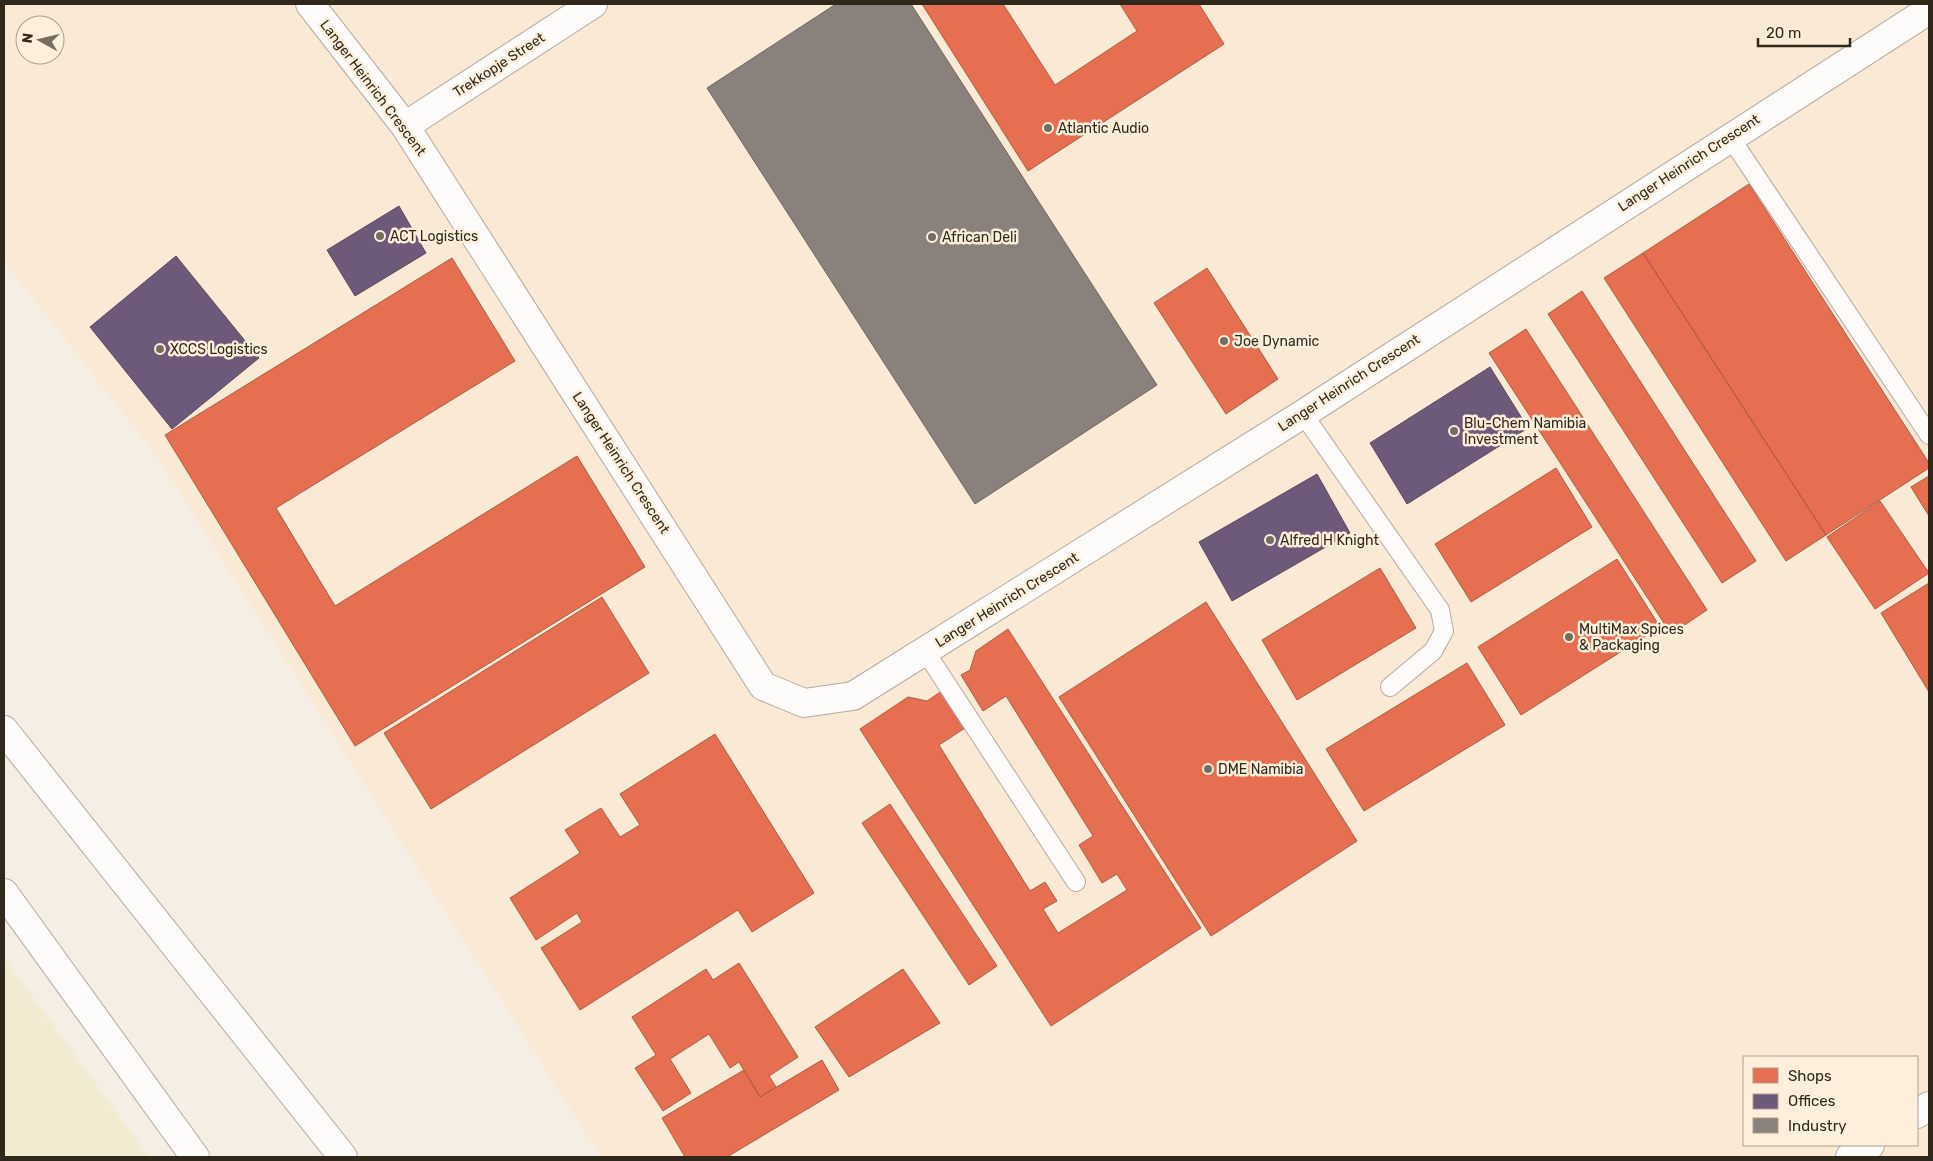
<svg xmlns="http://www.w3.org/2000/svg" width="1933" height="1161" font-family="Rubik,sans-serif">
	<style>
		.built { fill: #faead5; fill-rule: evenodd }
		.sand { fill: #f3ebd1 }
		.shops { fill: #e76f51; stroke: #b05a41 }
		.offices { fill: #6d597a; stroke: #5b4a5e }
		.industry { fill: #8a817c; stroke: #6f665f }
		.lines { fill: none; stroke-linecap: round; stroke-linejoin: round }
		.service-casing { stroke: #b2aaa0; stroke-width: 20 }
		.minor-casing { stroke: #b2aaa0; stroke-width: 30 }
		.trunk-casing { stroke: #b2aaa0; stroke-width: 30 }
		.service { stroke: #fefcfb; stroke-width: 18 }
		.minor { stroke: #fefcfb; stroke-width: 28 }
		.trunk { stroke: #fefcfb; stroke-width: 28 }
		.poi-dot { fill: #766d62; stroke: #fdefdc; stroke-width: 2 }
		.labels { text-anchor: middle; dominant-baseline: central; stroke-width: 5; stroke-linejoin: round; paint-order: stroke }
		.street-label { font-size: 14px; fill: #31281c; stroke: #fdefdc }
		.poi-label { font-size: 14px; fill: #31281c; stroke: #fdefdc; text-anchor: start }
	</style>
	<rect width="100%" height="100%" fill="#f5eee4"/>
	<path class="built" d="M 4,4 L 1929,4 L 1929,1157 L 601,1157 L 156,455 L 4,261 ZM 25,25 L 55,25 L 55,55 L 25,55 ZM 1744,1057 L 1917,1057 L 1917,1145 L 1744,1145 Z"/>
	<path class="sand" d="M 4,957 L 149,1157 L 4,1157 Z"/>
	<path class="shops" d="M 922,4 L 1003,4 L 1055,85 L 1137,31 L 1120,4 L 1199,4 L 1224,44 L 1028,171 Z
		M 1749,184 L 1929,463 L 1929,468 L 1826,535 L 1643,253 Z
		M 1643,253 L 1826,535 L 1786,561 L 1604,278 Z
		M 452,258 L 515,361 L 276,508 L 335,606 L 577,456 L 645,567 L 355,746 L 165,435 Z
		M 1207,268 L 1278,379 L 1226,414 L 1154,303 Z
		M 1582,291 L 1756,561 L 1722,583 L 1548,314 Z
		M 1526,329 L 1707,610 L 1671,634 L 1489,353 Z
		M 1556,468 L 1592,527 L 1471,602 L 1435,544 Z
		M 1929,476 L 1929,516 L 1911,487 Z
		M 1880,501 L 1929,573 L 1875,609 L 1827,537 Z
		M 1617,559 L 1660,627 L 1521,715 L 1478,647 Z
		M 1380,568 L 1416,628 L 1297,700 L 1262,640 Z
		M 1929,583 L 1929,692 L 1881,613 Z
		M 602,597 L 649,673 L 431,809 L 384,733 Z
		M 1206,602 L 1357,841 L 1211,936 L 1059,697 Z
		M 1008,629 L 1201,928 L 1051,1026 L 860,729 L 908,697 L 927,701 L 942,691 L 965,728 L 939,745 L 1030,891 L 1045,882 L 1057,901 L 1043,909 L 1058,933 L 1127,890 L 1117,874 L 1102,883 L 1079,845 L 1093,836 L 1006,696 L 983,711 L 961,675 L 970,670 L 976,651 Z
		M 1467,663 L 1505,725 L 1364,811 L 1326,749 Z
		M 715,734 L 814,893 L 752,932 L 738,910 L 580,1010 L 541,948 L 582,922 L 577,913 L 536,940 L 510,898 L 580,853 L 565,830 L 601,808 L 620,837 L 640,825 L 620,794 Z
		M 890,804 L 997,966 L 969,985 L 862,823 Z
		M 739,963 L 798,1057 L 769,1076 L 776,1087 L 760,1097 L 739,1062 L 730,1068 L 709,1034 L 670,1059 L 691,1093 L 663,1111 L 635,1068 L 656,1055 L 632,1017 L 706,969 L 713,980 Z
		M 903,969 L 940,1023 L 849,1077 L 815,1027 Z
		M 822,1060 L 839,1090 L 727,1157 L 685,1157 L 662,1118 L 744,1070 L 760,1097 Z"/>
	<path class="offices" d="M 399,206 L 426,253 L 355,296 L 327,250 Z
		M 176,256 L 259,358 L 172,429 L 90,327 Z
		M 1490,367 L 1528,428 L 1407,504 L 1370,443 Z
		M 1317,474 L 1350,533 L 1232,601 L 1199,542 Z"/>
	<path class="industry" d="M 836,4 L 911,4 L 1157,385 L 975,504 L 707,88 Z"/>
	<g class="lines">
		<g class="service-casing">
			<path id="service" d="M 1730,137 L 1929,435
				M 1303,414 L 1440,610 L 1444,631 L 1433,651 L 1390,687
				M 925,651 L 1076,882"/>
		</g>
		<g class="minor-casing">
			<path id="minor" d="M 310,4 L 405,126 L 763,686 L 804,703 L 853,696 L 1303,414 L 1929,10
				M 405,126 L 593,4
				M 1917,1114 L 1929,1106
				M 1850,1157 L 1870,1145"/>
		</g>
		<g class="trunk-casing">
			<path id="trunk" d="M 4,730 L 343,1157
				M 4,893 L 195,1157"/>
		</g>
		<use href="#service" class="service"/>
		<use href="#minor" class="minor"/>
		<use href="#trunk" class="trunk"/>
	</g>
	<g class="poi-dot">
		<circle cx="1048" cy="128" r="5"/>
		<circle cx="380" cy="236" r="5"/>
		<circle cx="932" cy="237" r="5"/>
		<circle cx="1224" cy="341" r="5"/>
		<circle cx="160" cy="349" r="5"/>
		<circle cx="1454" cy="431" r="5"/>
		<circle cx="1270" cy="540" r="5"/>
		<circle cx="1569" cy="637" r="5"/>
		<circle cx="1208" cy="769" r="5"/>
	</g>
	<g class="labels">
		<g class="street-label">
			<text transform="translate(499 65) rotate(-33)">Trekkopje Street</text>
			<text transform="translate(373 88) rotate(53)">Langer Heinrich Crescent</text>
			<text transform="translate(1689 163) rotate(-33)">Langer Heinrich Crescent</text>
			<text transform="translate(1349 383) rotate(-33)">Langer Heinrich Crescent</text>
			<text transform="translate(621 463) rotate(57)">Langer Heinrich Crescent</text>
			<text transform="translate(1007 600) rotate(-32)">Langer Heinrich Crescent</text>
		</g>
		<g class="poi-label">
			<text x="1058" y="128">Atlantic Audio</text>
			<text x="390" y="236">ACT Logistics</text>
			<text x="942" y="237">African Deli</text>
			<text x="1234" y="341">Joe Dynamic</text>
			<text x="170" y="349">XCCS Logistics</text>
			<text x="1464" y="423">Blu-Chem Namibia<tspan x="1464" dy="16">Investment</tspan></text>
			<text x="1280" y="540">Alfred H Knight</text>
			<text x="1579" y="629">MultiMax Spices<tspan x="1579" dy="16">&amp; Packaging</tspan></text>
			<text x="1218" y="769">DME Namibia</text>
		</g>
	</g>
	<rect width="1933" height="1161" fill="none" stroke="#31281c" stroke-width="10"/>
	<rect x="1743" y="1056" width="175" height="90" fill="#fdefdc" stroke="#ab9f8f"/>
	<rect x="1753" y="1068" width="25" height="15" fill="#e76f51" stroke="#ab9f8f"/>
	<text x="1788" y="1081" font-size="15" fill="#31281c">Shops</text>
	<rect x="1753" y="1094" width="25" height="15" fill="#6d597a" stroke="#ab9f8f"/>
	<text x="1788" y="1106" font-size="15" fill="#31281c">Offices</text>
	<rect x="1753" y="1118" width="25" height="15" fill="#8a817c" stroke="#ab9f8f"/>
	<text x="1788" y="1131" font-size="15" fill="#31281c">Industry</text>
	<g transform="translate(40 40) rotate(278)"><circle r="24" fill="#fdefdc" stroke="#ab9f8f"/>
	<path d="M0-4L9 19L0 12L-9 19Z" fill="#766d62"/>
	<text y="-8" font-size="14" font-weight="bold" text-anchor="middle" fill="#31281c">N</text>
	</g>
	<path d="M1758 38v8h92v-8" fill="none" stroke="#31281c" stroke-width="2.5"/>
	<text x="1766" y="38" font-size="15" fill="#31281c" stroke="#fdefdc" stroke-width="4" paint-order="stroke">20 m</text>
</svg>
